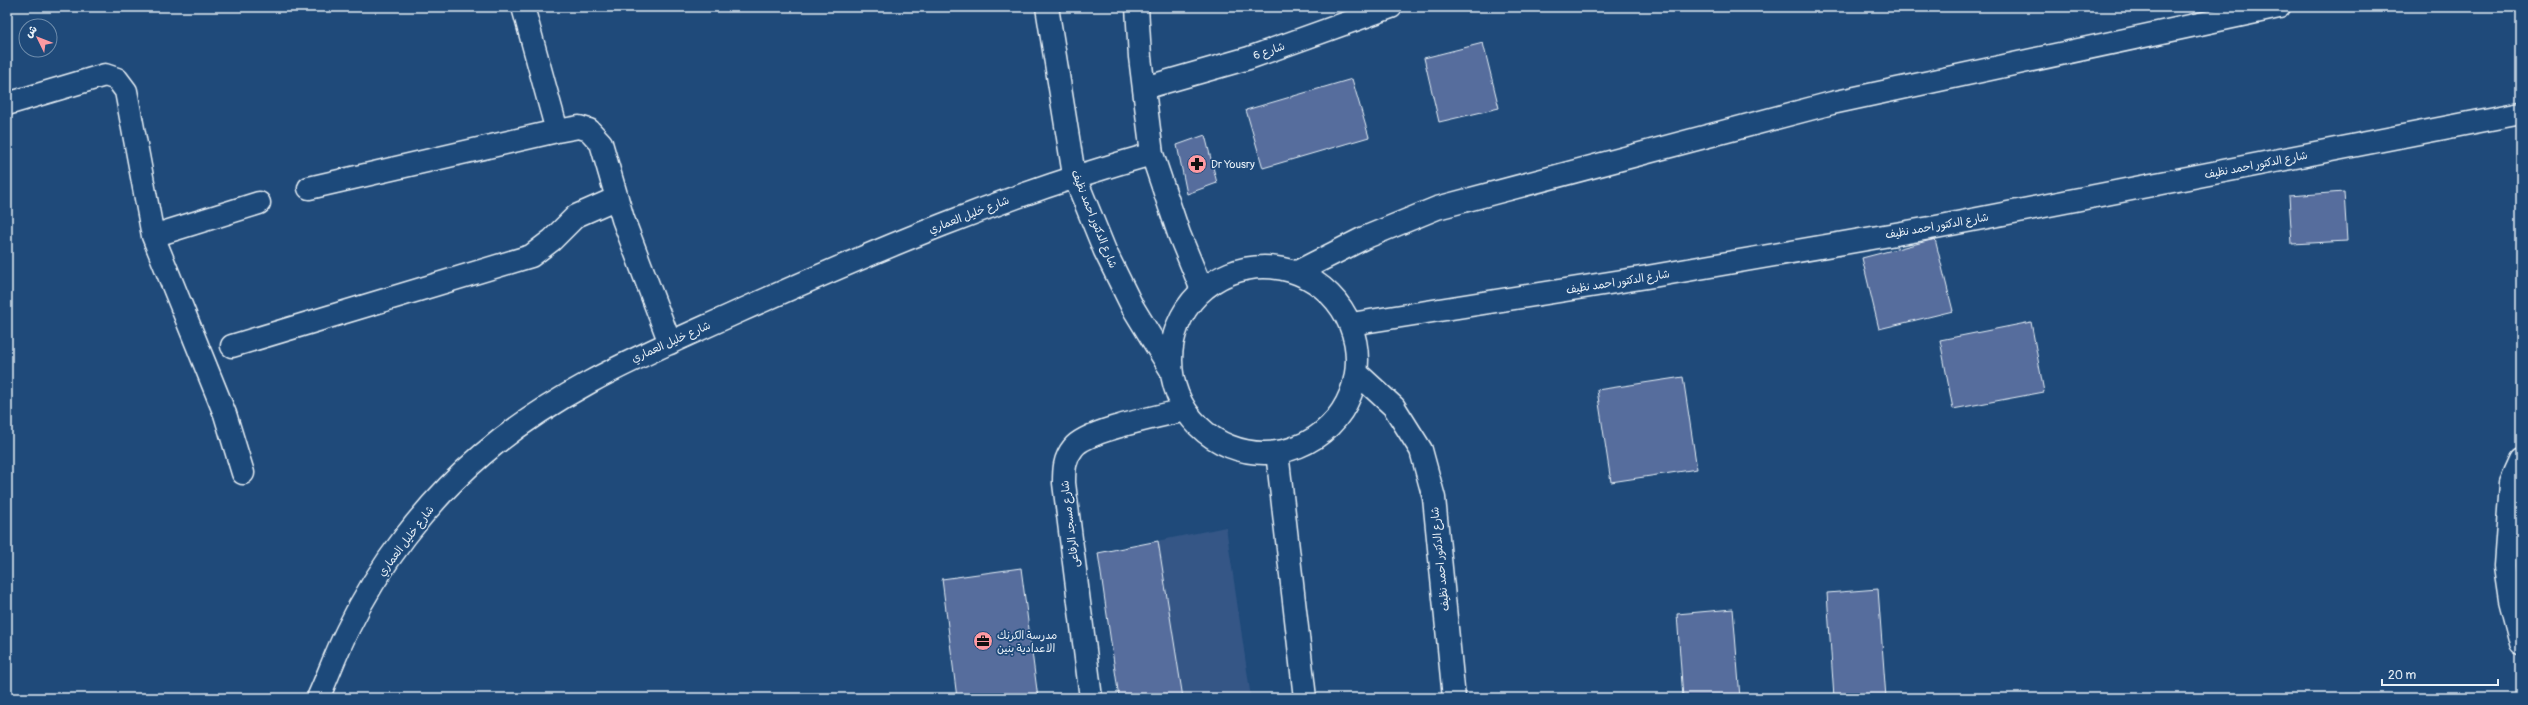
<svg xmlns="http://www.w3.org/2000/svg" width="2528" height="705" font-family="Pangolin,'Playpen Sans Arabic',sans-serif">
	<style>
		.built { fill: #345786 }
		.building { fill: #566d9d; stroke: #e8f1f8 }
		.lines { fill: none; stroke-linecap: round; stroke-linejoin: round }
		.minor-casing { stroke: #e8f1f8; stroke-width: 25 }
		.major-casing { stroke: #e8f1f8; stroke-width: 25 }
		.minor { stroke: #1f4a7a; stroke-width: 22 }
		.major { stroke: #1f4a7a; stroke-width: 22 }
		.labels { text-anchor: middle; dominant-baseline: central; stroke-width: 3.5; stroke-linejoin: round; paint-order: stroke }
		.street-label { font-size: 11px; fill: #e8f1f8; stroke: #1f4a7a }
		.poi-label { font-size: 11px; fill: #e8f1f8; stroke: #1f4a7a; text-anchor: start }
	</style>
	<rect width="100%" height="100%" fill="#1f4a7a"/>
	<filter id="ink" filterUnits="userSpaceOnUse"><feTurbulence type="fractalNoise" baseFrequency=".025" numOctaves="2"/><feDisplacementMap in="SourceGraphic" scale="8" xChannelSelector="R" yChannelSelector="G"/><feConvolveMatrix kernelMatrix="1 2 1 2 8 2 1 2 1" color-interpolation-filters="sRGB"/></filter>
	<g filter="url(#ink)">
		<path class="built" d="M 1226,527 L 1251,698 L 1119,698 L 1098,553 Z"/>
		<path class="building" d="M 1483,43 L 1499,108 L 1439,122 L 1424,58 Z
			M 1352,79 L 1369,137 L 1263,168 L 1246,110 Z
			M 1205,135 L 1217,183 L 1187,194 L 1177,145 Z
			M 2344,192 L 2347,241 L 2292,244 L 2289,196 Z
			M 1935,239 L 1953,311 L 1879,329 L 1862,258 Z
			M 2031,322 L 2044,392 L 1953,409 L 1940,340 Z
			M 1683,377 L 1697,469 L 1611,482 L 1597,390 Z
			M 1158,541 L 1183,698 L 1119,698 L 1098,553 Z
			M 1021,568 L 1038,698 L 957,698 L 942,579 Z
			M 1878,589 L 1886,698 L 1834,698 L 1827,593 Z
			M 1733,609 L 1740,698 L 1683,698 L 1677,614 Z"/>
		<g class="lines">
			<g class="minor-casing">
				<path id="minor" d="M 523,7 L 557,131
					M 1047,7 L 1074,175 L 1105,251 L 1132,306 L 1171,370
					M 1137,7 L 1140,57 L 1152,154 L 1179,234 L 1202,290
					M 1144,88 L 1249,58 L 1391,7
					M 7,104 L 105,75 L 117,79 L 126,91 L 153,236 L 225,414 L 243,473
					M 309,188 L 557,131 L 579,127 L 589,130 L 601,143 L 623,219 L 670,343
					M 153,236 L 259,203
					M1171 360a93 93 0 1 1 186 0a93 93 0 1 1-186 0Z
					M 232,346 L 531,256 L 552,240 L 576,216 L 617,198
					M 1357,373 L 1394,407 L 1421,450 L 1434,498 L 1454,698
					M 1277,452 L 1305,698
					M 2521,461 L 2511,483 L 2505,566 L 2510,600 L 2521,643
					M 318,698 C 328,676 336,653 347,631 C 378,566 427,502 482,455 C 560,388 648,353 740,311 C 874,251 1010,193 1152,154
					M 1091,698 L 1064,483 C 1064,470 1064,459 1073,448 C 1086,430 1161,416 1185,410"/>
			</g>
			<g class="major-casing">
				<path id="major" d="M 1297,272 L 1364,238 L 1437,208 L 1832,103 L 2279,7
					M 1351,324 L 1647,277 L 1936,227 L 2521,113"/>
			</g>
			<use href="#minor" class="minor"/>
			<use href="#major" class="major"/>
		</g>
	</g>
	<defs>
		<g id="pharmacy-disc" transform="scale(1)"><circle r="9.5" fill="#ff9aa2" stroke="#1f4a7a"/><path d="M-2-6h4v4h4v4h-4v4h-4v-4h-4v-4h4Z" fill="#111"/></g>
		<g id="office-disc" transform="scale(1)"><circle r="9.5" fill="#ff9aa2" stroke="#1f4a7a"/><path d="M-6-3h4V-5.5h4V-3h4V5H-6ZM-1-4.5V-3h2v-1.5ZM-6 0V1H6V0Z" fill="#111"/></g>
	</defs>
	<g fill-rule="evenodd">
		<use href="#pharmacy-disc" x="1197" y="164"/>
		<use href="#office-disc" x="983" y="641"/>
	</g>
	<g class="labels">
		<g class="street-label">
			<text transform="translate(1269 51) rotate(-19)">شارع 6</text>
			<text transform="translate(2256 165) rotate(-11)">شارع الدكتور احمد نظيف</text>
			<text transform="translate(969 215) rotate(-21)">شارع خليل العماري</text>
			<text transform="translate(1094 219) rotate(68)">شارع الدكتور احمد نظيف</text>
			<text transform="translate(1937 226) rotate(-10)">شارع الدكتور احمد نظيف</text>
			<text transform="translate(1618 282) rotate(-9)">شارع الدكتور احمد نظيف</text>
			<text transform="translate(671 342) rotate(-24)">شارع خليل العماري</text>
			<text transform="translate(1070 524) rotate(-97)">شارع مسجد الرفاعى</text>
			<text transform="translate(406 541) rotate(-53)">شارع خليل العماري</text>
			<text transform="translate(1440 559) rotate(-96)">شارع الدكتور احمد نظيف</text>
		</g>
		<g class="poi-label">
			<text x="1211" y="164">Dr Yousry</text>
			<text x="997" y="635">مدرسة الكرنك<tspan x="997" dy="13">الاعدادية بنين</tspan></text>
		</g>
	</g>
	<rect width="2528" height="705" fill="none" stroke="#1f4a7a" stroke-width="24"/>
	<rect x="12" y="12" width="2504" height="681" fill="none" stroke="#e8f1f8" stroke-width="1.5" filter="url(#ink)"/>
	<g transform="translate(38 38) rotate(313)"><circle r="19" fill="#1f4a7a" stroke="#6f8dac"/>
	<path d="M0-3L7 15L0 10L-7 15Z" fill="#ff9aa2"/>
	<text y="-6" font-size="11" font-weight="bold" text-anchor="middle" fill="#e8f1f8">ش</text>
	</g>
	<path d="M2382 679v6h116v-6" fill="none" stroke="#e8f1f8" stroke-width="2"/>
	<text x="2388" y="679" font-size="12" fill="#e8f1f8" stroke="#1f4a7a" stroke-width="3" paint-order="stroke">20 m</text>
</svg>
